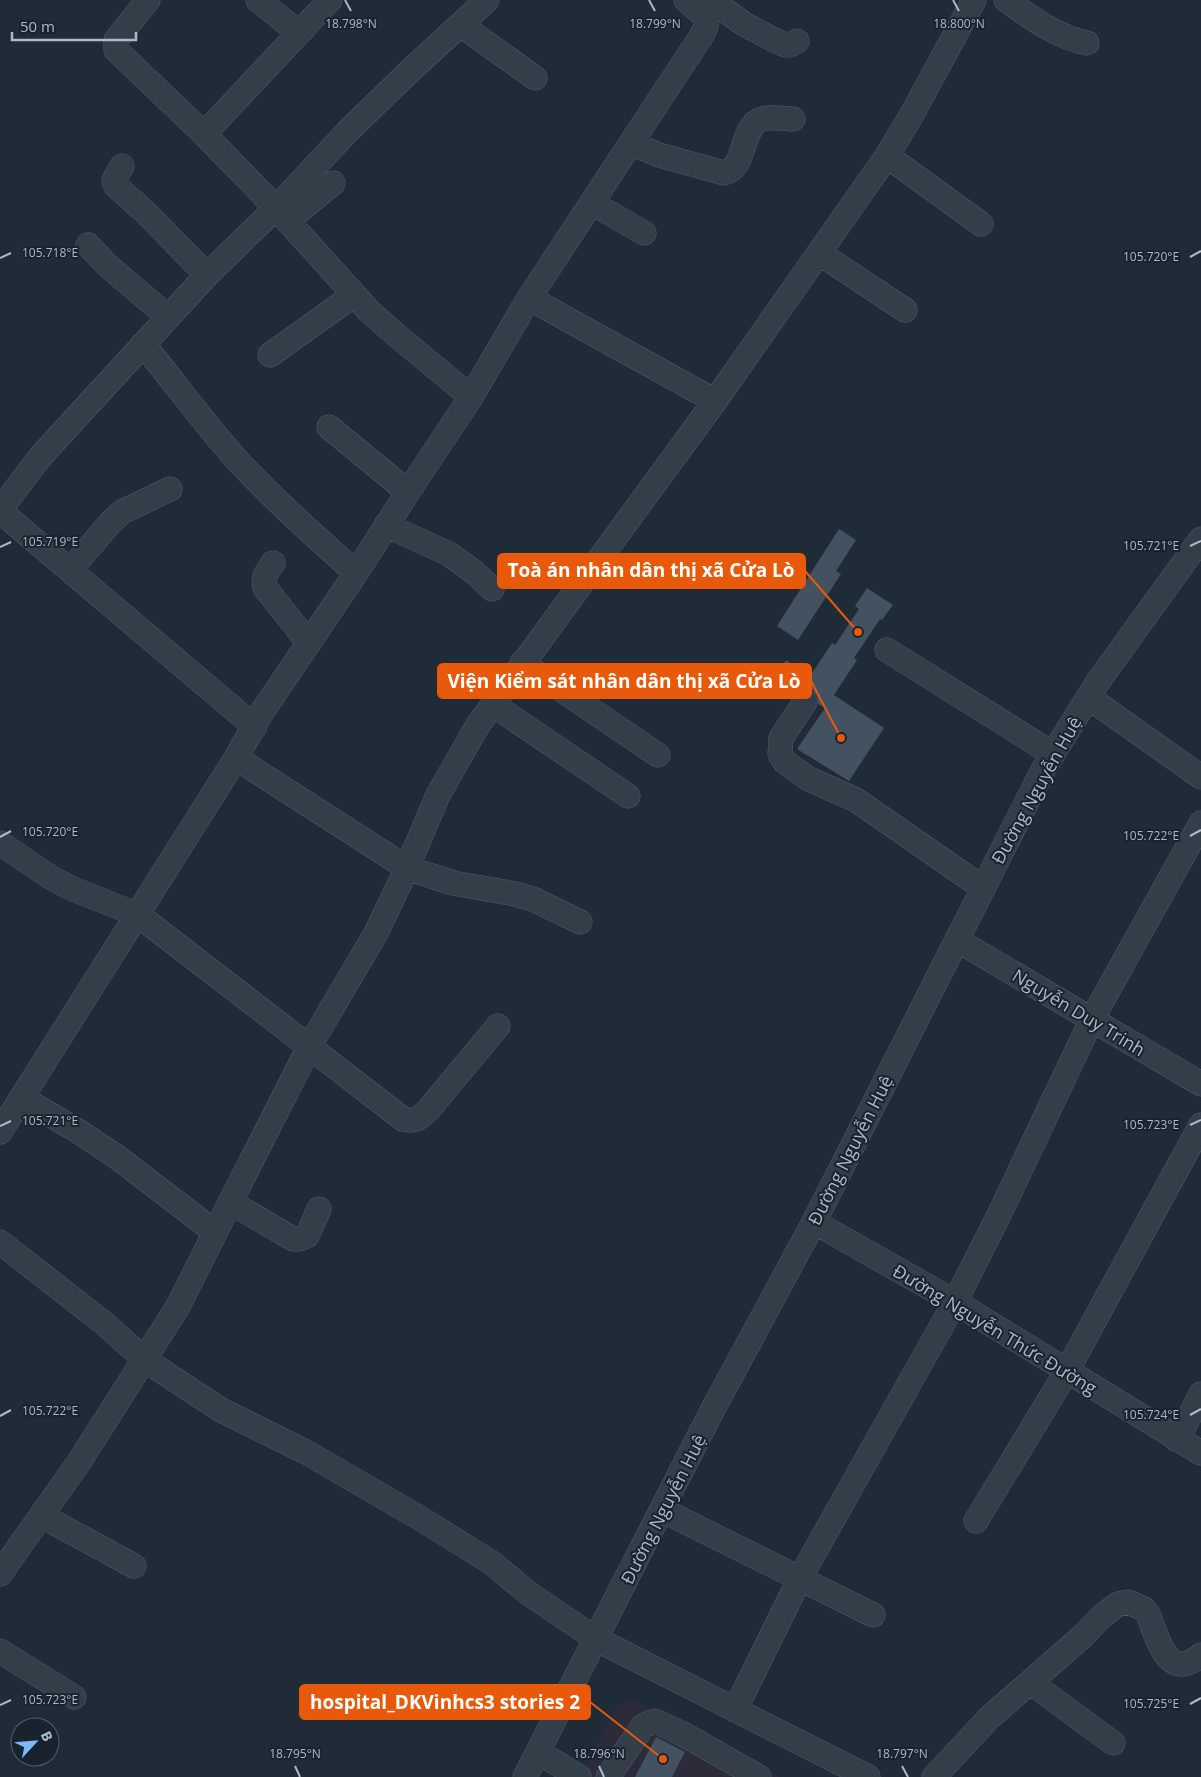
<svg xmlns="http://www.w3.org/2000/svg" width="1201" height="1777" font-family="'Open Sans',sans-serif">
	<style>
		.medical { fill: #2c2b3a }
		.building { fill: #425261 }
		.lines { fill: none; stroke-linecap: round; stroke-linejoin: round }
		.minor-casing { stroke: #505c67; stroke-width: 25 }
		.minor { stroke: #333e49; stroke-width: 24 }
		.ticks { fill: none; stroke: #adb9c6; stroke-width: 2 }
		.labels { text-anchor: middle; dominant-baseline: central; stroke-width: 4; stroke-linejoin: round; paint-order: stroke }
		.street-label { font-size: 18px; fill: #adb9c6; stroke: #19232d }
		.ticks-label { font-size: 12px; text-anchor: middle; fill: #adb9c6; stroke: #19232d; stroke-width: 4; stroke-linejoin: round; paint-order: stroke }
		.leader { fill: none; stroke: #e8590c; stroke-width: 2 }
		.callout-dot { fill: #e8590c; stroke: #19232d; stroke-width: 2 }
		.callout { fill: #e8590c; stroke: #e8590c; stroke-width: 2 }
		.callout-label { font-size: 19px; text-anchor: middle; font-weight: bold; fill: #fff }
	</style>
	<rect width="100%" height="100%" fill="#1f2c38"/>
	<path class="medical" d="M 630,1699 L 779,1777 L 580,1777 L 617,1706 Z"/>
	<path class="building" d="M 839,529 L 856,540 L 836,571 L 841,574 L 798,640 L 777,626 Z
		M 867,588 L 893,605 L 882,620 L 880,619 L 854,658 L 857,660 L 834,695 L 884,728 L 849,781 L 797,749 L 825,708 L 818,704 L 817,696 L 812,690 L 805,688 L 798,691 L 776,676 L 786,660 L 810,676 L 832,643 L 835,645 L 859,609 L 855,606 Z
		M 656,1737 L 685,1752 L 672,1777 L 635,1777 Z"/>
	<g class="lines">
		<g class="minor-casing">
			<path id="minor" d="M 148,0 L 116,40 L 116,50 L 204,134 L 276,208 L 369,311 L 395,334 L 471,397
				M 258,0 L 299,33
				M 1006,0 C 1032,18 1056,37 1087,43
				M 701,12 L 715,8 L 726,11 L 744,24 L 774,40 L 786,45 L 790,45 L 797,41
				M 461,25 L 535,78
				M 204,134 L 330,0
				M 631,143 L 659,155 L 724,173 C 747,169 740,125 762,119 C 771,116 784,119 793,119
				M 887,156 L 981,224
				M 122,166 L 114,180 L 116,186 L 145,212 L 207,275
				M 592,203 L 644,233
				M 287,221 L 333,183
				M 88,245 L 107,265 L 168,317
				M 819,253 L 905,310
				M 529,298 L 702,35 L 706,26 L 705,17 L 686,0
				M 143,344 C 175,383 204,423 237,460 C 274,500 316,537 356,573
				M 270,355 L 354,295
				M 329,427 L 408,492
				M 0,510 L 40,457 L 207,275 L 276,208 L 349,130 L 412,69 L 487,0
				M 0,511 L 255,727
				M 386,525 L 449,554 L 474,572 L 492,589
				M 273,563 C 267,572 262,577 265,588 L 309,643
				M 70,570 L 111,522 L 122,512 L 170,489
				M 887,650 L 1053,754
				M 522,663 L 658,755
				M 1088,697 L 1201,777
				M 805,702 L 781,738 L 780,754 L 785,762 L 807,778 L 856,800 L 983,888
				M 492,704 L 628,796
				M 236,758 L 407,868 L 453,883 L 516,894 L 535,900 L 580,922
				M 0,843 L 50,877 L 73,889 L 138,915 L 403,1119 C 416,1122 420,1118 429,1109 L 498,1026
				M 957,940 L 1201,1084
				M 22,1098 L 78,1131 L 117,1157 L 215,1232
				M 0,1132 L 236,758 L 260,715 L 356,573 L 408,492 L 471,397 L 529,298 L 715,401
				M 230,1202 L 293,1239 L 299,1239 L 307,1236 L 319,1209
				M 814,1222 L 955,1302 L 1201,1453
				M 0,1242 L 105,1324 L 145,1360 L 221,1410 L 306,1452 L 418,1517 L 492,1563 L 528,1593 L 596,1639 L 868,1777
				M 1177,1440 L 1201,1394
				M 662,1510 L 873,1615
				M 42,1516 L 134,1566
				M 976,1521 L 1067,1371 L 1201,1125
				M 0,1574 L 79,1462 L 177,1308 L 309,1047 L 376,933 L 407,868 L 438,795 L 478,725 L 715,401 L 887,156 L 911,116 L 974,0
				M 0,1651 L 74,1697
				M 1030,1682 L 1113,1743
				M 735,1710 L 800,1578 L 955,1302 L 999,1215 L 1092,1019 L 1201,823
				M 538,1752 L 579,1777
				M 525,1777 L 713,1409 L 814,1222 L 1043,770 L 1097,683 L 1201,539
				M 608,1777 L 643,1726 L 655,1721 L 681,1733 L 759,1777
				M 934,1777 L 990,1717 L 1084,1635 L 1101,1617 L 1118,1604 L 1128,1602 L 1144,1609 L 1148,1614 C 1157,1637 1168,1684 1201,1655"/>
		</g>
		<use href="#minor" class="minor"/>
	</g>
	<path class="ticks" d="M 345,0 L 351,11M 649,0 L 655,11M 953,0 L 959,11M 1190,257 L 1201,251M 0,258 L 11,253M 1190,546 L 1201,541M 0,547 L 11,542M 1190,836 L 1201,830M 0,837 L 11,831M 1190,1125 L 1201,1120M 0,1126 L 11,1121M 1190,1415 L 1201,1409M 0,1416 L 11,1410M 1190,1704 L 1201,1698M 0,1705 L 11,1700M 295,1766 L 300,1777M 599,1766 L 604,1777M 902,1766 L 908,1777"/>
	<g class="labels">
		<g class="street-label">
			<text transform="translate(1036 790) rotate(-61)">Đường Nguyễn Huệ</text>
			<text transform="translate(1079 1012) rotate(31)">Nguyễn Duy Trinh</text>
			<text transform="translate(850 1150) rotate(-63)">Đường Nguyễn Huệ</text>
			<text transform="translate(995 1329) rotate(31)">Đường Nguyễn Thức Đường</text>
			<text transform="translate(663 1509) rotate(-63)">Đường Nguyễn Huệ</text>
		</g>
	</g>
	<g class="ticks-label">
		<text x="351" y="28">18.798°N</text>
		<text x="655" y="28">18.799°N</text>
		<text x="959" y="28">18.800°N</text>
		<text x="50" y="257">105.718°E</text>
		<text x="1151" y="261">105.720°E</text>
		<text x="50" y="546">105.719°E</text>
		<text x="1151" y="550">105.721°E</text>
		<text x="50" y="836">105.720°E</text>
		<text x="1151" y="840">105.722°E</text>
		<text x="50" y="1125">105.721°E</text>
		<text x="1151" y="1129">105.723°E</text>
		<text x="50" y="1415">105.722°E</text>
		<text x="1151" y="1419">105.724°E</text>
		<text x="50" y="1704">105.723°E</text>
		<text x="1151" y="1708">105.725°E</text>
		<text x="295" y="1758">18.795°N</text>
		<text x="599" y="1758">18.796°N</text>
		<text x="902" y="1758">18.797°N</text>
	</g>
	<path class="leader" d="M858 632L805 571M841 738L811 681M663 1759L590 1702"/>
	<g class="callout-dot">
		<circle cx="858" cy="632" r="5"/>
		<circle cx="841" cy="738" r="5"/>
		<circle cx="663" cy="1759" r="5"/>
	</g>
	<g class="callout">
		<rect x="498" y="554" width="307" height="34" rx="5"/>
		<rect x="438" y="664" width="373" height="34" rx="5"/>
		<rect x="300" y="1685" width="290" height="34" rx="5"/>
	</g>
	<g class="callout-label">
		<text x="651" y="577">Toà án nhân dân thị xã Cửa Lò</text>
		<text x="624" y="688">Viện Kiểm sát nhân dân thị xã Cửa Lò</text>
		<text x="445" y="1709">hospital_DKVinhcs3 stories 2</text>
	</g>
	<g transform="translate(35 1742) rotate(64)"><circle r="24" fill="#19232d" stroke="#545f6a"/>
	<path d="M0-4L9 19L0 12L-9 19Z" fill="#7cb9fc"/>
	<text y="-8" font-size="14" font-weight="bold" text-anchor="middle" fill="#adb9c6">B</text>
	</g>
	<path d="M12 32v8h124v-8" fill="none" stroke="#adb9c6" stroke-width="2.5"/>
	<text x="20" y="32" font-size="15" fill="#adb9c6" stroke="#19232d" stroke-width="4" paint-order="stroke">50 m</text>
</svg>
